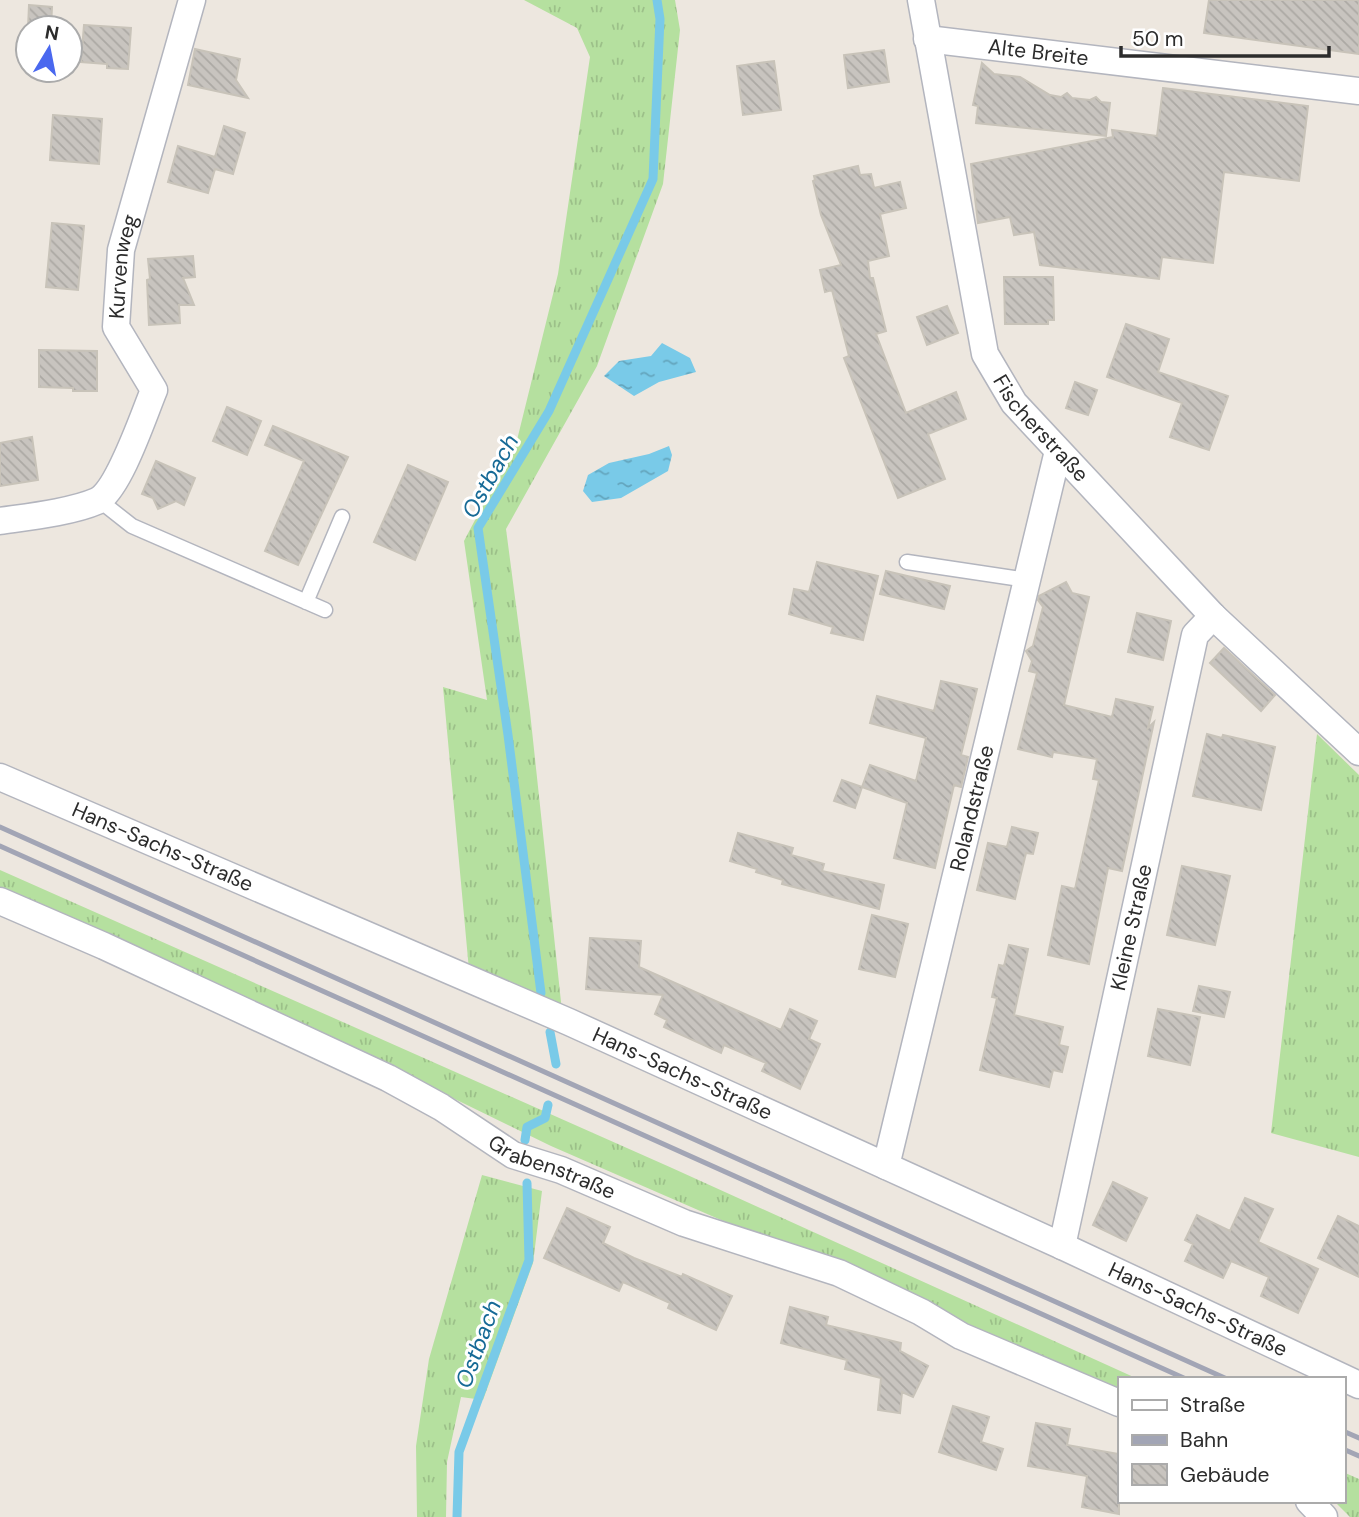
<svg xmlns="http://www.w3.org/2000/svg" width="1359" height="1517" font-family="'DM Sans',sans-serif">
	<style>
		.grass { fill: url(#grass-tufts) }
		.water { fill: url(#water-ripples) }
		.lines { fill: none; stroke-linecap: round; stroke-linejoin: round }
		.stream { stroke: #79cae8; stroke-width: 9 }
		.building { fill: url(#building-back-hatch); stroke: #c8c3b9; stroke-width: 2 }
		.lane-casing { stroke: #b3b5be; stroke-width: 17 }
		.street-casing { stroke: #b3b5be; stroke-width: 29 }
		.lane { stroke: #fff; stroke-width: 14 }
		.street { stroke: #fff; stroke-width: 26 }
		.rail { stroke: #a2a5b5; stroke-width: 5 }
		.labels { text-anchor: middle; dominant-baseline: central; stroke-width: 6; stroke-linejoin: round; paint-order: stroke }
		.street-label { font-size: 21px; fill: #2c2c2c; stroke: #fff }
		.water-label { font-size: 23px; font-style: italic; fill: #166a96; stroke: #fff }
	</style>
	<defs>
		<pattern id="grass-tufts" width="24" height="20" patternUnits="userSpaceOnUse" patternTransform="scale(1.75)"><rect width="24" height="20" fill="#b5e09f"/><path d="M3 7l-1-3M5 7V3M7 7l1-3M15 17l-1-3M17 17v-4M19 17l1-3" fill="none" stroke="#9cc089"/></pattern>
		<pattern id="water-ripples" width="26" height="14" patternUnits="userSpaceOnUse" patternTransform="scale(1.75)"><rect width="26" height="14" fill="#79cae8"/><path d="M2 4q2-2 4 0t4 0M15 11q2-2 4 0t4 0" fill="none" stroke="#63a4bc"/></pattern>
		<pattern id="building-back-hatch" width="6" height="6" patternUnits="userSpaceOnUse" patternTransform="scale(1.75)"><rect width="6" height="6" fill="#c8c4bf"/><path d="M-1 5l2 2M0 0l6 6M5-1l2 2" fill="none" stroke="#aca9a4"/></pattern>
	</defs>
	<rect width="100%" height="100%" fill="#ede7df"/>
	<path class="grass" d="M 524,0 L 675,0 L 680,30 L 663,184 L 597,366 L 506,529 L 530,712 L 562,1011 L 469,970 L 443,687 L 487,700 L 464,541 L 517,440 L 558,274 L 590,57 L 577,28 Z
		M 1317,734 L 1359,775 L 1359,1157 L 1271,1133 Z
		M 0,870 L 672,1168 L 1138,1379 L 1119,1379 L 1119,1393 L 551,1146 L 297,1022 L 0,889 Z
		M 482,1175 L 542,1191 L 533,1263 L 483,1400 L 461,1397 L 447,1462 L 446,1517 L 417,1517 L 416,1446 L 429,1359 Z
		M 1343,1472 L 1359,1479 L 1359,1517 L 1350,1517 L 1334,1501 L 1343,1501 Z"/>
	<path class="water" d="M 662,343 L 690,358 L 696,372 L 659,382 L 634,396 L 604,376 L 619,361 L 651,356 Z
		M 669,446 L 672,455 L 668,471 L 621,498 L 592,502 L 583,491 L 588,475 L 609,463 L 649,454 Z"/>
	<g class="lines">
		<path class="stream" d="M 541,993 L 508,735 L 478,528 L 549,411 L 653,179 L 660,19 L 657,0
			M 550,1032 L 556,1064
			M 525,1140 L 527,1127 L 545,1118 L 548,1105
			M 457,1517 L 459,1452 L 529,1260 L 527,1183"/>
	</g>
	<path class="building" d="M 1209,0 L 1359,0 L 1359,54 L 1204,33 Z
		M 29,5 L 52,7 L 51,28 L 28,28 Z
		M 84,25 L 131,28 L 128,69 L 107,68 L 107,64 L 81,62 Z
		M 195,49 L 240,59 L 236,80 L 248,98 L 188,85 Z
		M 884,50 L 889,82 L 848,88 L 844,55 Z
		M 774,61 L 781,110 L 743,115 L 737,66 Z
		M 982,63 L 994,74 L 1020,77 L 1050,95 L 1061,97 L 1067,93 L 1072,98 L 1090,100 L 1096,97 L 1101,102 L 1110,103 L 1106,136 L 976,123 L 978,106 L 973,105 Z
		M 1163,88 L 1308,106 L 1299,181 L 1224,172 L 1213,263 L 1162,257 L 1159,279 L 1040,265 L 1034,232 L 1014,235 L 1010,217 L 978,223 L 971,164 L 1113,137 L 1112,130 L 1157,136 Z
		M 53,115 L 102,119 L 99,164 L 50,160 Z
		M 224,126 L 245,133 L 233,174 L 215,169 L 208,193 L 168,182 L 178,146 L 215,157 Z
		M 858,166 L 860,175 L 871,174 L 874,188 L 900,182 L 906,208 L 880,214 L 889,256 L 868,261 L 870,278 L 873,278 L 886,331 L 876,334 L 906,413 L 956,392 L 966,419 L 928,434 L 945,479 L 898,498 L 844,358 L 849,356 L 832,290 L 825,292 L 820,270 L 841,265 L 821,215 L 813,181 L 815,180 L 814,176 Z
		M 52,223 L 84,226 L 78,290 L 46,287 Z
		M 193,256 L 195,277 L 183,278 L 194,305 L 179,305 L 180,323 L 149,325 L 147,280 L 150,279 L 148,259 Z
		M 1004,277 L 1053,277 L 1054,320 L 1048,320 L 1048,324 L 1005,324 Z
		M 947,306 L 958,333 L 927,345 L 917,317 Z
		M 1126,324 L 1169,339 L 1158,372 L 1228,396 L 1209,450 L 1170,437 L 1182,403 L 1107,377 Z
		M 39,350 L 97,351 L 97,391 L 73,391 L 73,388 L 39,387 Z
		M 1075,382 L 1097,390 L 1088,415 L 1066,408 Z
		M 227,407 L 261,421 L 247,455 L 213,441 Z
		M 273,426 L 348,457 L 298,565 L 265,551 L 304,461 L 265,445 Z
		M 32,437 L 38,480 L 0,486 L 0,443 Z
		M 156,461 L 195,478 L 184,505 L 176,501 L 158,509 L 153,498 L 142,494 Z
		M 408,465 L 448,482 L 415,560 L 374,542 Z
		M 817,562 L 878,576 L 863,640 L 831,633 L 833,627 L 789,614 L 794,589 L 809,592 Z
		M 886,571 L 950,586 L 944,609 L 880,594 Z
		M 1066,582 L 1072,593 L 1089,597 L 1064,705 L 1112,717 L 1116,699 L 1153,707 L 1148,728 L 1154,722 L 1122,871 L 1108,868 L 1089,964 L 1048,955 L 1062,886 L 1075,889 L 1099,780 L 1093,779 L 1097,759 L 1053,752 L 1052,757 L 1018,749 L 1037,673 L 1029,671 L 1032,661 L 1026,651 L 1033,646 L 1043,607 L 1038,600 L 1039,596 Z
		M 1137,613 L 1171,621 L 1163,660 L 1128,652 Z
		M 1224,648 L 1275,695 L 1261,711 L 1210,663 Z
		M 941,681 L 977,689 L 961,755 L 968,757 L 961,787 L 954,785 L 935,868 L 894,858 L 907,803 L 862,787 L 855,808 L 834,801 L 842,780 L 862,787 L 870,765 L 916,781 L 926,738 L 870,723 L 877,696 L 934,711 Z
		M 1207,734 L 1222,738 L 1223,735 L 1275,747 L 1261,810 L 1193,796 Z
		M 1012,827 L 1038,833 L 1033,854 L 1026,853 L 1015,899 L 977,890 L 988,843 L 1007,847 Z
		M 738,833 L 793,848 L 791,855 L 824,864 L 822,871 L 884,885 L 879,909 L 782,884 L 783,880 L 756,872 L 757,869 L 730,861 Z
		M 1182,866 L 1230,876 L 1215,945 L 1167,935 Z
		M 872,915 L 908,924 L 895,977 L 859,969 Z
		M 590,938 L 641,941 L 639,967 L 781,1030 L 790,1009 L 817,1021 L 809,1039 L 820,1044 L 800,1089 L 762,1071 L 766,1063 L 724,1045 L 721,1053 L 664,1027 L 667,1020 L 655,1014 L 663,995 L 586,989 Z
		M 1009,945 L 1028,949 L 1014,1015 L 1063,1027 L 1059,1045 L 1068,1047 L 1062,1072 L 1053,1070 L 1049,1087 L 980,1070 L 997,998 L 992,997 L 999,965 L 1004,966 Z
		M 1199,986 L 1230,992 L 1224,1017 L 1193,1011 Z
		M 1158,1009 L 1200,1017 L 1190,1065 L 1148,1056 Z
		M 1113,1182 L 1147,1198 L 1126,1241 L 1093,1225 Z
		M 1245,1198 L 1273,1209 L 1258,1242 L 1318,1269 L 1298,1313 L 1261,1296 L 1269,1277 L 1231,1261 L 1223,1278 L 1185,1261 L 1193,1244 L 1185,1240 L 1197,1215 L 1230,1231 Z
		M 567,1208 L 610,1227 L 603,1243 L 634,1258 L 682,1277 L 683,1274 L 732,1296 L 716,1330 L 668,1308 L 670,1303 L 623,1282 L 619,1291 L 544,1258 Z
		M 1338,1216 L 1359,1226 L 1359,1277 L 1318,1258 Z
		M 790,1307 L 828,1317 L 826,1325 L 901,1343 L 900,1351 L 928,1366 L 913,1397 L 902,1392 L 900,1413 L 878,1410 L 881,1378 L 845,1369 L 847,1360 L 781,1343 Z
		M 953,1406 L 989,1417 L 981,1442 L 1003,1449 L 996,1470 L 939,1452 Z
		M 1036,1423 L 1070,1429 L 1067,1445 L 1119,1454 L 1119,1514 L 1082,1507 L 1087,1476 L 1028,1466 Z"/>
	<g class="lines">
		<g class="lane-casing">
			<path id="lane" d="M 99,500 L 132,526 L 325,610
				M 907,562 L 1027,580
				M 306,602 L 342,517"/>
		</g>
		<g class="street-casing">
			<g id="street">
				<path id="s1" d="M 921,0 L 985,354 L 1014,403 L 1213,616 L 1359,752"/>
				<path id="s2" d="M 927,39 L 1359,91"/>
				<path id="s3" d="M 0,521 C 27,517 72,512 97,501 C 119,490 144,414 154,390 L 116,327 L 121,250 L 192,0"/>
				<path id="s4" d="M 0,777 L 569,1022 L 1062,1246 L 1359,1385"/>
				<path id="s5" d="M 0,901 L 104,946 L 388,1078 L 441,1107 L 513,1155 L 561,1170 L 684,1223 L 839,1273 L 921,1312 L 961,1336 L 1119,1403"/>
				<path id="s6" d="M 886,1166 L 1058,451"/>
				<path id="s7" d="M 1062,1246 L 1195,635 L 1213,616"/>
				<path d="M 1309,1501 L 1324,1517"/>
			</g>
		</g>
		<use href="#lane" class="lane"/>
		<use href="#street" class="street"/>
		<path class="rail" d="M 0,827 L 1227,1379
			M 0,846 L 1186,1379
			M 1343,1431 L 1359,1438
			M 1343,1449 L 1359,1456"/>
	</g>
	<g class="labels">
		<g class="street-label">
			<text stroke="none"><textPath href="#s2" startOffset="112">Alte Breite</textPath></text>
			<text stroke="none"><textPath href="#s3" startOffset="360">Kurvenweg</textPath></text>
			<text stroke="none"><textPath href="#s1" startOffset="453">Fischerstraße</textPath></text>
			<text stroke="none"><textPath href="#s6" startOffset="368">Rolandstraße</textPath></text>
			<text stroke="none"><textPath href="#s4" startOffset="177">Hans-Sachs-Straße</textPath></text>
			<text stroke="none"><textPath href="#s7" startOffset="326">Kleine Straße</textPath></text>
			<text stroke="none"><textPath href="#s4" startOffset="744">Hans-Sachs-Straße</textPath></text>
			<text stroke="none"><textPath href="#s5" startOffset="614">Grabenstraße</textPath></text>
			<text stroke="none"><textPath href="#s4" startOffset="1311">Hans-Sachs-Straße</textPath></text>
		</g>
		<g class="water-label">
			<text transform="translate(490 476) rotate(-61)">Ostbach</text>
			<text transform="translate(478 1344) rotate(-70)">Ostbach</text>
		</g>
	</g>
	<rect x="1118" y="1377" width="228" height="126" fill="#ffffff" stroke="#ababab" stroke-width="2"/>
	<rect x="1132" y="1400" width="35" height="10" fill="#ffffff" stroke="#ababab" stroke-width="2"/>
	<text x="1180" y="1412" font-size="21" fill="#2c2c2c">Straße</text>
	<rect x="1132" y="1435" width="35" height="10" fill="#a2a5b5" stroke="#ababab" stroke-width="2"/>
	<text x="1180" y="1447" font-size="21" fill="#2c2c2c">Bahn</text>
	<rect x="1132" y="1464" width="35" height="21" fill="url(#building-back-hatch)" stroke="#ababab" stroke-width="2"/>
	<text x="1180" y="1482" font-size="21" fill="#2c2c2c">Gebäude</text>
	<g transform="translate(49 49) rotate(10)"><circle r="33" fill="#ffffff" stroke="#ababab" stroke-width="2"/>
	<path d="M0-5L12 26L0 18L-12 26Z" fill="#4a68ef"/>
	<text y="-10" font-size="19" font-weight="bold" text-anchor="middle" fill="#2c2c2c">N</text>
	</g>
	<path d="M1121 46v10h208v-10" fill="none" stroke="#2c2c2c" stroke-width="3.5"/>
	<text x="1132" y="46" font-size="21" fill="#2c2c2c" stroke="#ffffff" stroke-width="5" paint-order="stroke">50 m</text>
</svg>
